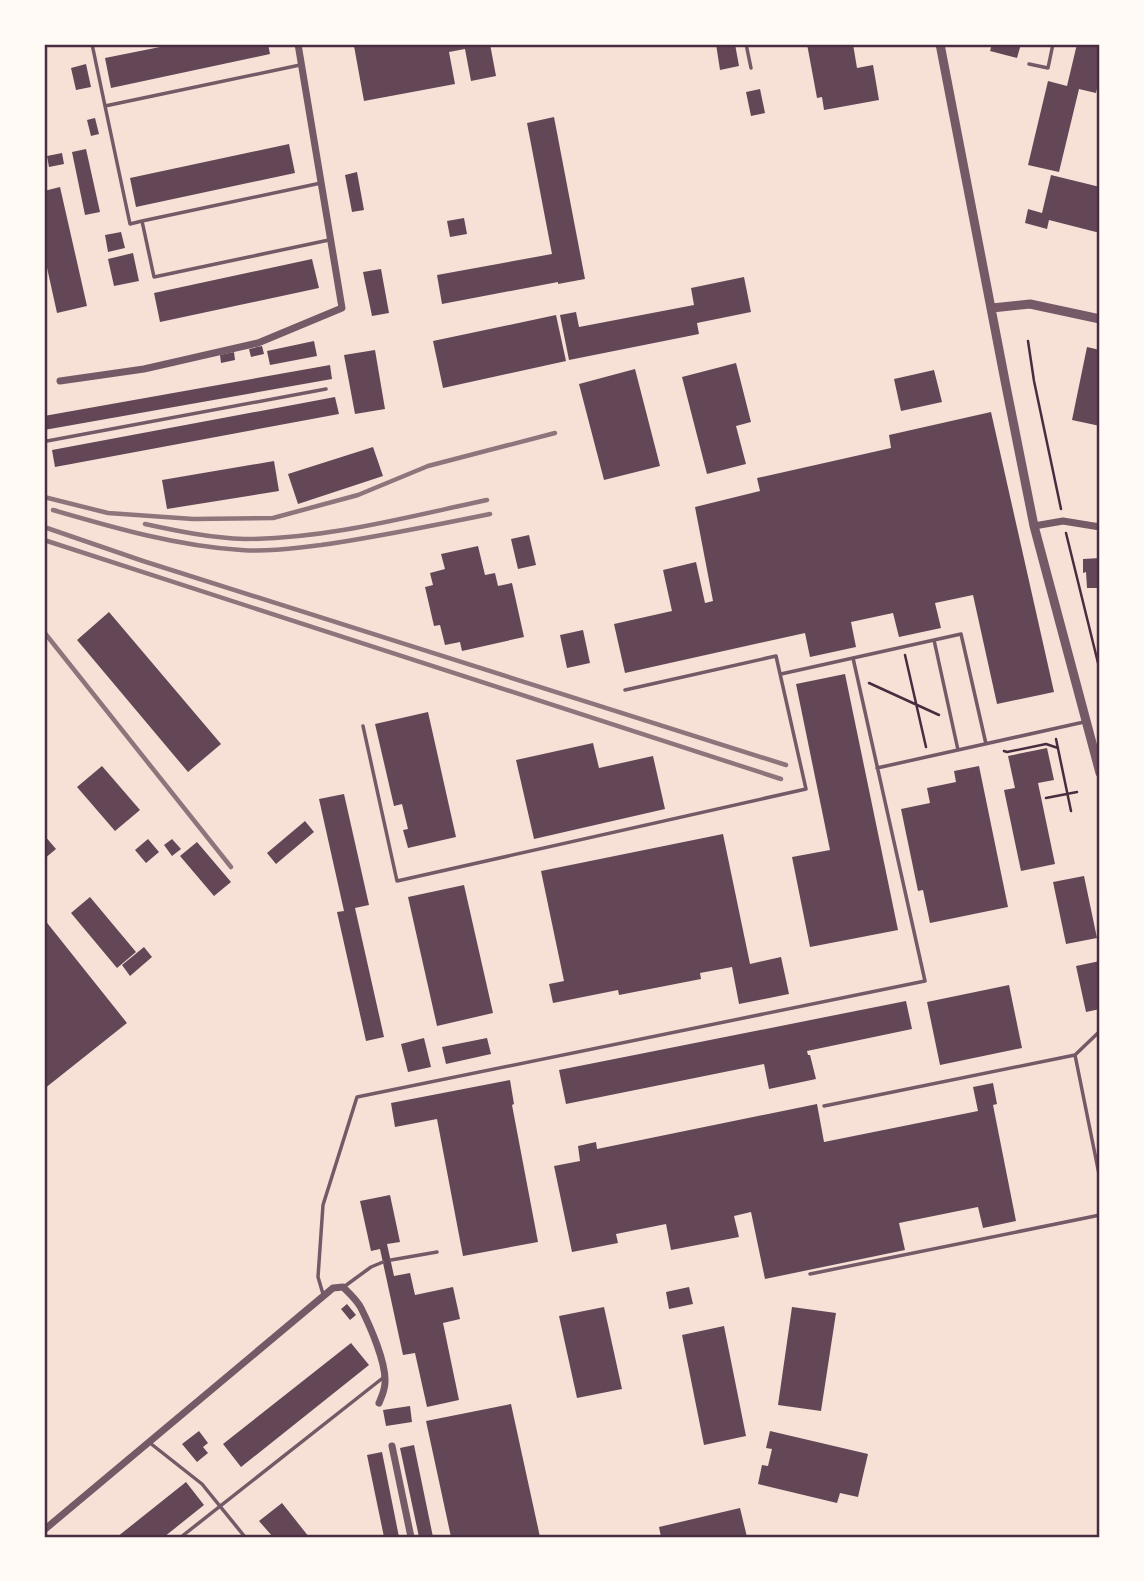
<svg xmlns="http://www.w3.org/2000/svg" width="1144" height="1581" font-family="Barlow,sans-serif">
  <style>
    .building { fill: #644757 }
    .lines { fill: none; stroke-linecap: round; stroke-linejoin: round }
    .path { stroke: #4a2c40; stroke-width: 2.5 }
    .service { stroke: #755966; stroke-width: 3.5 }
    .minor { stroke: #755966; stroke-width: 7 }
    .tertiary { stroke: #755966; stroke-width: 9 }
    .rail { stroke: #8f747c; stroke-width: 4.5 }
    .neatline { fill: none; stroke: #4a2c40; stroke-width: 2.5 }
  </style>
  <rect width="100%" height="100%" fill="#f7e1d7"/>
  <path class="building" d="M175,44h93l2,10 -159,34 -6,-30z
    M369,44h121l6,32 -25,5 -6,-32 -16,3 6,32 -91,17 -10,-55z
    M716,44h19l4,22 -19,4z
    M807,44h46l4,24 16,-3 6,35 -55,10 -2,-13 -5,1z
    M992,44h29l-4,14 -27,-7z
    M1077,44h23v31l-4,18 -17,-4 -20,83 -31,-7 20,-84 19,5z
    M86,64l5,23 -15,3 -5,-22z
    M760,89l5,24 -14,3 -5,-24z
    M554,117l31,162 -27,5v-2l-116,22 -5,-29 115,-21 -25,-131z
    M95,118l4,16 -8,2 -4,-16z
    M289,144l6,29 -159,34 -6,-29z
    M86,149l14,63 -15,3 -13,-63z
    M62,153l2,11 -15,3 -2,-11z
    M357,172l7,38 -12,2 -7,-37z
    M1051,175l49,12v46l-51,-13 -2,9 -22,-6 3,-14 14,4z
    M60,187l27,119 -30,7 -13,-59v-63z
    M464,218l3,16 -17,3 -3,-16z
    M121,232l4,16 -17,4 -3,-17z
    M133,253l6,28 -25,5 -6,-27z
    M312,259l7,29 -159,34 -6,-29z
    M381,269l8,44 -17,3 -9,-44z
    M744,277l7,35 -54,11 2,11 -130,26 -9,-45 16,-3 3,15 115,-22 -3,-17z
    M556,315l10,46 -123,27 -10,-47z
    M314,341l3,15 -47,9 -3,-14z
    M262,346l2,8 -13,3 -2,-8z
    M1087,347l13,3v76l-28,-6z
    M375,350l10,59 -30,5 -11,-59z
    M234,352l1,8 -14,3 -1,-8z
    M736,363l15,59 -15,4 10,38 -39,10 -25,-97z
    M330,365l2,14 -288,51v-14z
    M635,369l25,97 -56,14 -25,-96z
    M934,370l8,32 -41,9 -7,-32z
    M335,397l4,17 -284,53 -3,-17z
    M991,412l63,280 -57,12 -24,-109 -38,8 6,25 -42,9 -6,-24 -42,9 5,25 -46,10 -5,-24 -180,40 -11,-49 58,-13 -9,-41 33,-8 9,41 8,-2 -18,-94 65,-16 -3,-13 134,-30 -2,-13z
    M373,447l10,29 -85,28 -10,-30z
    M274,461l5,30 -112,18 -5,-29z
    M529,535l7,30 -18,4 -7,-30z
    M478,546l7,29 10,-2 3,13 14,-3 12,54 -62,14 -2,-9 -15,3 -5,-20 -6,1 -9,-39 8,-2 -3,-12 15,-4 -4,-15z
    M1100,558v30h-13l-1,-16 -3,1v-14z
    M109,612l112,132 -33,28 -111,-132z
    M583,630l7,33 -23,5 -7,-33z
    M845,674l53,256 -88,17 -18,-90 38,-7 -34,-166z
    M428,712l28,125 -48,11 -5,-18 5,-1 -6,-25 -8,2 -19,-82z
    M593,743l6,25 54,-12 12,53 -131,30 -18,-79z
    M1047,748l7,32 -16,3 17,81 -34,7 -17,-81 11,-2 -7,-32z
    M102,766l38,44 -25,21 -38,-44z
    M979,766l29,141 -78,16 -7,-33 -5,1 -17,-82 29,-6 -3,-15 29,-6 -2,-11z
    M344,794l25,111 -14,3 29,129 -18,4 -29,-129 7,-1 -25,-112z
    M305,821l9,11 -38,32 -9,-11z
    M723,834l27,130 31,-7 8,37 -50,10 -7,-37 -32,6 1,6 -82,16 -1,-5 -65,13 -4,-19 15,-3 -23,-110z
    M44,835l12,14 -12,10z
    M148,839l11,13 -13,11 -11,-13z
    M172,839l9,10 -9,7 -8,-11z
    M197,842l34,40 -17,14 -34,-40z
    M1084,876l13,62 -31,6 -13,-62z
    M464,885l29,128 -56,13 -29,-129z
    M90,897l46,55 -19,16 -46,-55z
    M44,919l83,104 -83,66z
    M144,947l8,10 -22,19 -8,-11z
    M1100,961v48l-14,3 -10,-46z
    M1009,985l13,63 -82,17 -13,-63z
    M906,1001l6,28 -105,22 1,4h2l6,24 -47,10 -5,-25 -198,40 -7,-34z
    M424,1038l7,29 -23,5 -7,-28z
    M487,1038l4,16 -45,10 -4,-17z
    M510,1080l4,24 -2,1 26,137 -75,14 -26,-137 -42,8 -4,-24z
    M993,1083l4,21 -4,1 23,116 -33,7 -5,-21 -79,16 6,27 -140,29 -14,-67 -17,4 5,21 -68,13 -5,-26 -50,10 2,9 -46,9 -18,-86 26,-5 -2,-15 18,-4 1,7 220,-45 7,38 154,-31 -5,-24z
    M390,1195l10,47 -13,2 7,32 16,-3 5,22 38,-8 7,32 -17,4 16,77 -32,7 -12,-54 -12,2 -23,-106 -9,2 -11,-50z
    M689,1287l4,17 -24,5 -3,-17z
    M347,1304l9,11 -6,5 -9,-11z
    M604,1307l18,82 -45,9 -18,-82z
    M792,1307l44,6 -15,98 -43,-6z
    M724,1326l22,110 -42,9 -22,-110z
    M351,1343l18,22 -128,102 -18,-23z
    M511,1404l29,133h-89l-25,-116z
    M410,1406l2,16 -26,4 -3,-16z
    M199,1431l9,12 -5,4 5,6 -11,9 -15,-18z
    M770,1431l98,23 -10,43 -18,-4 -3,10 -79,-19 4,-19 6,1 4,-17 -6,-1z
    M414,1445l19,92h-14l-19,-89z
    M382,1452l17,85h-15l-17,-82z
    M186,1482l18,23 -40,32h-47z
    M282,1503l27,34h-36l-14,-16z
    M740,1508l7,29h-86l-2,-10z"/>
  <g class="lines">
    <path class="path" d="M1028,341l6,40 27,128
      M1066,533l34,138
      M905,655l21,92
      M869,683l70,32
      M1056,739l15,72
      M1004,751l3,1 39,-8 12,4
      M1046,798l31,-6"/>
    <path class="service" d="M92,44l13,62 195,-41
      M746,44l5,24
      M1029,64l19,4 5,-24
      M105,106l25,118 12,-3
      M321,183l-179,38 12,56 175,-37
      M44,439l3,2 279,-52
      M934,640l24,110
      M781,674l180,-40 25,110
      M363,726l34,155 409,-92 -30,-133 -151,34
      M877,768l207,-46
      M1075,1055l25,124
      M824,1106l251,-51 25,-24
      M391,1260l46,-8
      M810,1274l290,-59
      M345,1286l26,-19 12,-5
      M323,1294l-5,-17 5,-72 34,-108 568,-116 -72,-323
      M150,1443l52,41 43,53
      M181,1537l203,-160"/>
    <path class="minor" d="M60,381l84,-12 114,-26 84,-35 -44,-264
      M1034,526l29,-5 37,6
      M392,1446l19,91
      M44,1530l289,-242 10,-1c7,7 14,13 18,21 9,18 25,54 24,74 0,8 -3,14 -6,21"/>
    <path class="tertiary" d="M940,44l66,342 28,140 66,247
      M992,308l38,-4 70,15"/>
    <path class="rail" d="M44,497l64,16 85,6 80,-1 85,-23 70,-29 127,-33
      M53,510c62,18 124,36 188,40 27,2 54,-2 80,-5 57,-8 113,-20 169,-31
      M145,524c32,7 66,14 100,15 82,0 162,-22 242,-39
      M44,527l99,34 643,204
      M44,540l737,239
      M44,632l187,235"/>
  </g>
  <rect width="1144" height="1581" fill="none" stroke="#fffaf5" stroke-width="91"/>
  <rect x="46" y="46" width="1052" height="1490" class="neatline"/>
</svg>
